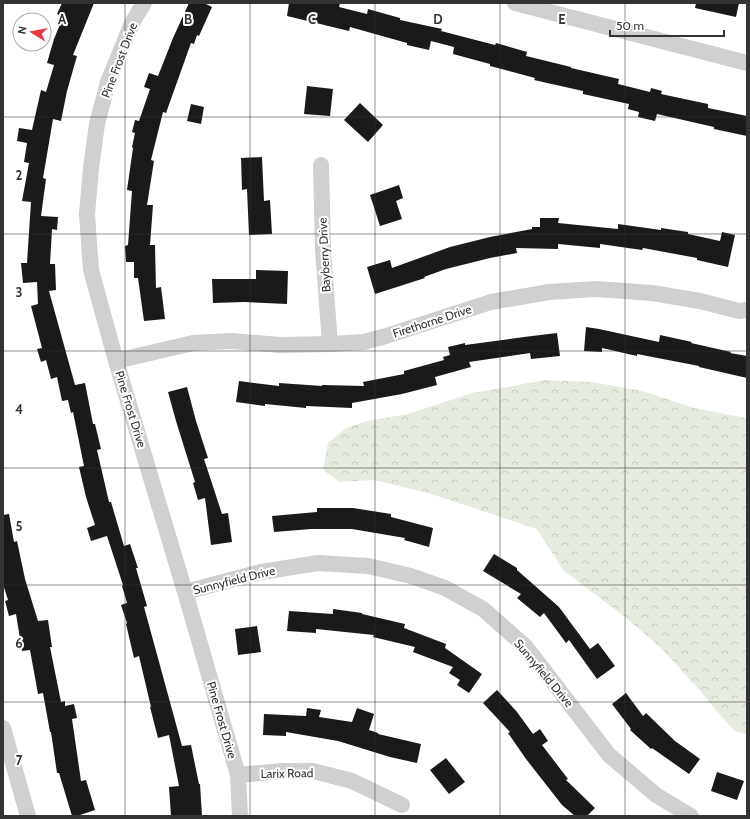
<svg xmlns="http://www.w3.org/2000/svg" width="750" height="819" font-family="Cabin,sans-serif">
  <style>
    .forest { fill: url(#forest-crowns) }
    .building { fill: #1a1a1a }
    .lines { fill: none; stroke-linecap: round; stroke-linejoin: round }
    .minor { stroke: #d0d0d0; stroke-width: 16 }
    .grid { fill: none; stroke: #333; stroke-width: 1; stroke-opacity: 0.55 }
    .labels { text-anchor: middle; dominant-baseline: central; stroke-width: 4; stroke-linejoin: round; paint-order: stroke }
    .street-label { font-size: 12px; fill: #333; stroke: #fff }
    .grid-label { font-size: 13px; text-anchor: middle; font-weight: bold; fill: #333; stroke: #fff; stroke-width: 4; stroke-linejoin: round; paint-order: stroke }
  </style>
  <defs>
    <pattern id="forest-crowns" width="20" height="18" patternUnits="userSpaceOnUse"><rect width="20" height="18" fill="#e6ecdf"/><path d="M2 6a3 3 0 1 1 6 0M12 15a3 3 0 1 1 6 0" fill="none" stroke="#c6cbc0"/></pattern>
  </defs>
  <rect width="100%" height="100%" fill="#fff"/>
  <path class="forest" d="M545,380l47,2 50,9 52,17 53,10v317l-12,-4 -15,-16 -25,-30 -35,-38 -35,-30 -62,-47 -26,-41 -109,-36 -54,-13 -35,2 -16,-13 5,-26 18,-15 21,-7 41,-7 64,-21 36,-6z"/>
  <path class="building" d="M62,3h32l-21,52 4,1 -10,35 -6,30 -8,-2 -10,59 3,1 -5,37 17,1 -1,13 -5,-1 -2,35h5l1,26 -7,1 26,94 10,-2 8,41h2l6,25 -4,1 12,52h2l13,44 6,-2 8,24h-2l11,38 -3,1 38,139 9,-1 8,39h1l2,32h-31l-2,-29 10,-1 -10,-51 -11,3 -8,-31h1l-12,-51 -5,2 -8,-34 1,-1 -6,-18 6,-2 -5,-17 1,-1 -16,-49 -16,5 -4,-13 8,-3 -9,-28 -7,-30 5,-1 -11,-54 -2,1 -3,-13 -6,1 -5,-24 -6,2 -5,-19 -5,2 -4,-13 5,-1 -11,-42 7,-2 -1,-22 -14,1 -2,-20h6l4,-61 -9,-1 7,-38 -5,-1 3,-19 -10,-2 2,-13 13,2 9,-40 5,2 8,-27 -7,-2 7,-24 9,-22 -6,-3z
    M189,3h15l8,4 -13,29 -2,-1 -3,9 -3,-1 -25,70 -3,-1 -12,48 3,1 -7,44h6l-3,40h5l1,43 5,-1 4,32 -21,2 -6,-43h-4v-16h-8l-1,-16 3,-1 4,-54 -5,-1 6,-42 -1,-1 3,-14 -3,-1 3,-12 4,1 11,-32 -6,-2 5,-14 9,3 15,-38z
    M289,3h51l-1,4 28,7 1,-5 32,9v2l42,9 -1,2 54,14 1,-2 31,9 -1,4 45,11v1l48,11 -1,5 32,8 1,-4 11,3 -1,3 47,10v4l39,8v20l-33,-7v-2l-57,-13 -2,7 -17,-4 1,-5 -11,-3 1,-5 -46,-10v-3l-49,-11 1,-2 -45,-12v-2l-37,-10 1,-7 -23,-6 -2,9 -22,-5v-2l-57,-16 -1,4 -62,-15z
    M696,3h43l-3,14 -41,-9z
    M307,86l26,3 -3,27 -26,-2z
    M360,103l23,22 -15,17 -24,-22z
    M191,104l13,3 -3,17 -14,-3z
    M262,157l2,44 6,-1 2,34 -23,1 -2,-46 -5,1 -1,-32z
    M399,185l4,13 -7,3 6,18 -22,7 -10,-31z
    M540,218h19l-1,5 60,6v-5l43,6v-2l27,4v2l32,7 2,-9 13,3 -7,32 -31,-7v-2l-54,-10 -1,2 -42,-6v4l-42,-4v5l-42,-1 1,5 -27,5 -44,11 -22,8 1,1 -50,16 -8,-27 23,-7 2,8 58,-21 40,-10 42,-8v-2h8z
    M256,270l32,1 -1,33 -43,-2 -31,1 -1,-24h44z
    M586,327l13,2 60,13 1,-7 32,7 -1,1 40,9 -1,1 17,3v22l-48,-11v-1l-62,-12v2l-35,-8v4l-18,-1z
    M557,333l3,23 -29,3 -1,-6 -61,9 2,5 -36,10 2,8 -35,9 -50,9v5l-46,-2v2l-41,-4v2l-29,-4 3,-21 40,5v-3l43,3v-1l42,1 -1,-4 41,-8v-3l40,-11 -1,-3 7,-2 -2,-8 17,-4v2l59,-8z
    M187,387l9,34 12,37 -4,1 18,55 6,-1 4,29 -21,3 -6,-47 -7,2 -5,-17 2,-1 -19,-61 -8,-29z
    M317,508h36l38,6v3l42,11 -4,19 -25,-7 1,-2 -53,-9h-41l-37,3 -2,-16 45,-4z
    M9,514l5,28 3,-1 8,38 13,42 10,-1 4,27h-2l11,55 4,-1v5l9,-2 3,14 -5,1 9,62 5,-1 9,30 -18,6h-5l-13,-43h-2l-6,-41h-1l-7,-39 -5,1 -8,-44 -8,1 -6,-37 -7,2 -4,-15 3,-1 -5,-16v-69z
    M494,554l23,14v2l42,37 31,42 8,-6 17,23 -18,13 -28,-39 -3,3 -22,-30 -4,4 -23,-19 4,-4 -38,-23z
    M333,609l29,4v1l43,10 -1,4 42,16 -1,4 37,26 -13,19 -12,-8 3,-5 -11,-7 4,-6 -40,-15 2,-5 -42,-10 1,-2 -58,-6v4l-29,-2 2,-20 44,3z
    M257,626l4,26 -23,3 -3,-26z
    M497,690l20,22 16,22 7,-5 8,12 -6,4 26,34 -2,1 29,28 -8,8h-12l-13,-11 -36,-46 -18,-26 2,-1 -27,-29z
    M626,693l17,23 3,-3 29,28 25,18 -11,15 -37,-26 -1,1 -21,-19 1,-1 -19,-25z
    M307,708l14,2 -2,7 33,5 5,-14 17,6 -5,16 9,3v1l43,10 -4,19 -27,-6 -52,-16 -52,-9v4l-23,-1 1,-21 42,2z
    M446,758l19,24 -16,12 -19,-24z
    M717,772l27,9 -7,19 -26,-9z"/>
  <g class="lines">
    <path class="minor" d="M144,3l-12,20 -24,59 -11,42 -6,44 -4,46 4,56 25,91 69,231 53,183 2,41
      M515,3l232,60
      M321,165l2,85 7,94
      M116,361l77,-18 39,-2 48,4 50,-1 34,-2 22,-6 105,-34 58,-10 47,-3 56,4 48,8 39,10 8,-1
      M185,592l76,-20 57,-9 50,3 43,10 34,12 38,21 43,38 83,108 47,40 35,21
      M3,728l25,88
      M238,775l45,-4h30l39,10 50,24"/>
  </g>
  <path class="grid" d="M125,3v813M250,3v813M375,3v813M500,3v813M625,3v813M3,117h744M3,234h744M3,351h744M3,468h744M3,585h744M3,702h744"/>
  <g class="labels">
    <g class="street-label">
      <text transform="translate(119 60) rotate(-69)">Pine Frost Drive</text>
      <text transform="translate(324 255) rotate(-93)">Bayberry Drive</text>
      <text transform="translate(432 321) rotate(-18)">Firethorne Drive</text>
      <text transform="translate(131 409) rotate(73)">Pine Frost Drive</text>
      <text transform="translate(234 580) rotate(-14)">Sunnyfield Drive</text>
      <text transform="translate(544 673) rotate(50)">Sunnyfield Drive</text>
      <text transform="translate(222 720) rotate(74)">Pine Frost Drive</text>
      <text transform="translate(287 773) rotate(-1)">Larix Road</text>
    </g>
  </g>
  <g class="grid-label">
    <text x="62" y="24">A</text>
    <text x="188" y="24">B</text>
    <text x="312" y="24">C</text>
    <text x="438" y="24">D</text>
    <text x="562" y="24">E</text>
    <text x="19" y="180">2</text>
    <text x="19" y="297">3</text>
    <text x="19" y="414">4</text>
    <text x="19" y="531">5</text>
    <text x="19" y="648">6</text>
    <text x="19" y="765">7</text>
  </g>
  <rect width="750" height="819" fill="none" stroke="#333333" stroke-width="8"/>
  <g transform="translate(32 32) rotate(281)"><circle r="19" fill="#ffffff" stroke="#adadad"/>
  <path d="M0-3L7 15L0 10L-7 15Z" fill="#e63946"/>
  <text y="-6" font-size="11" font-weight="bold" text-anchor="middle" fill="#333333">N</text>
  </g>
  <path d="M610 30v6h114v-6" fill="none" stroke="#333333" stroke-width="2"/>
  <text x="616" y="30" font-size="12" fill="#333333" stroke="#ffffff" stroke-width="3" paint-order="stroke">50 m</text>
</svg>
